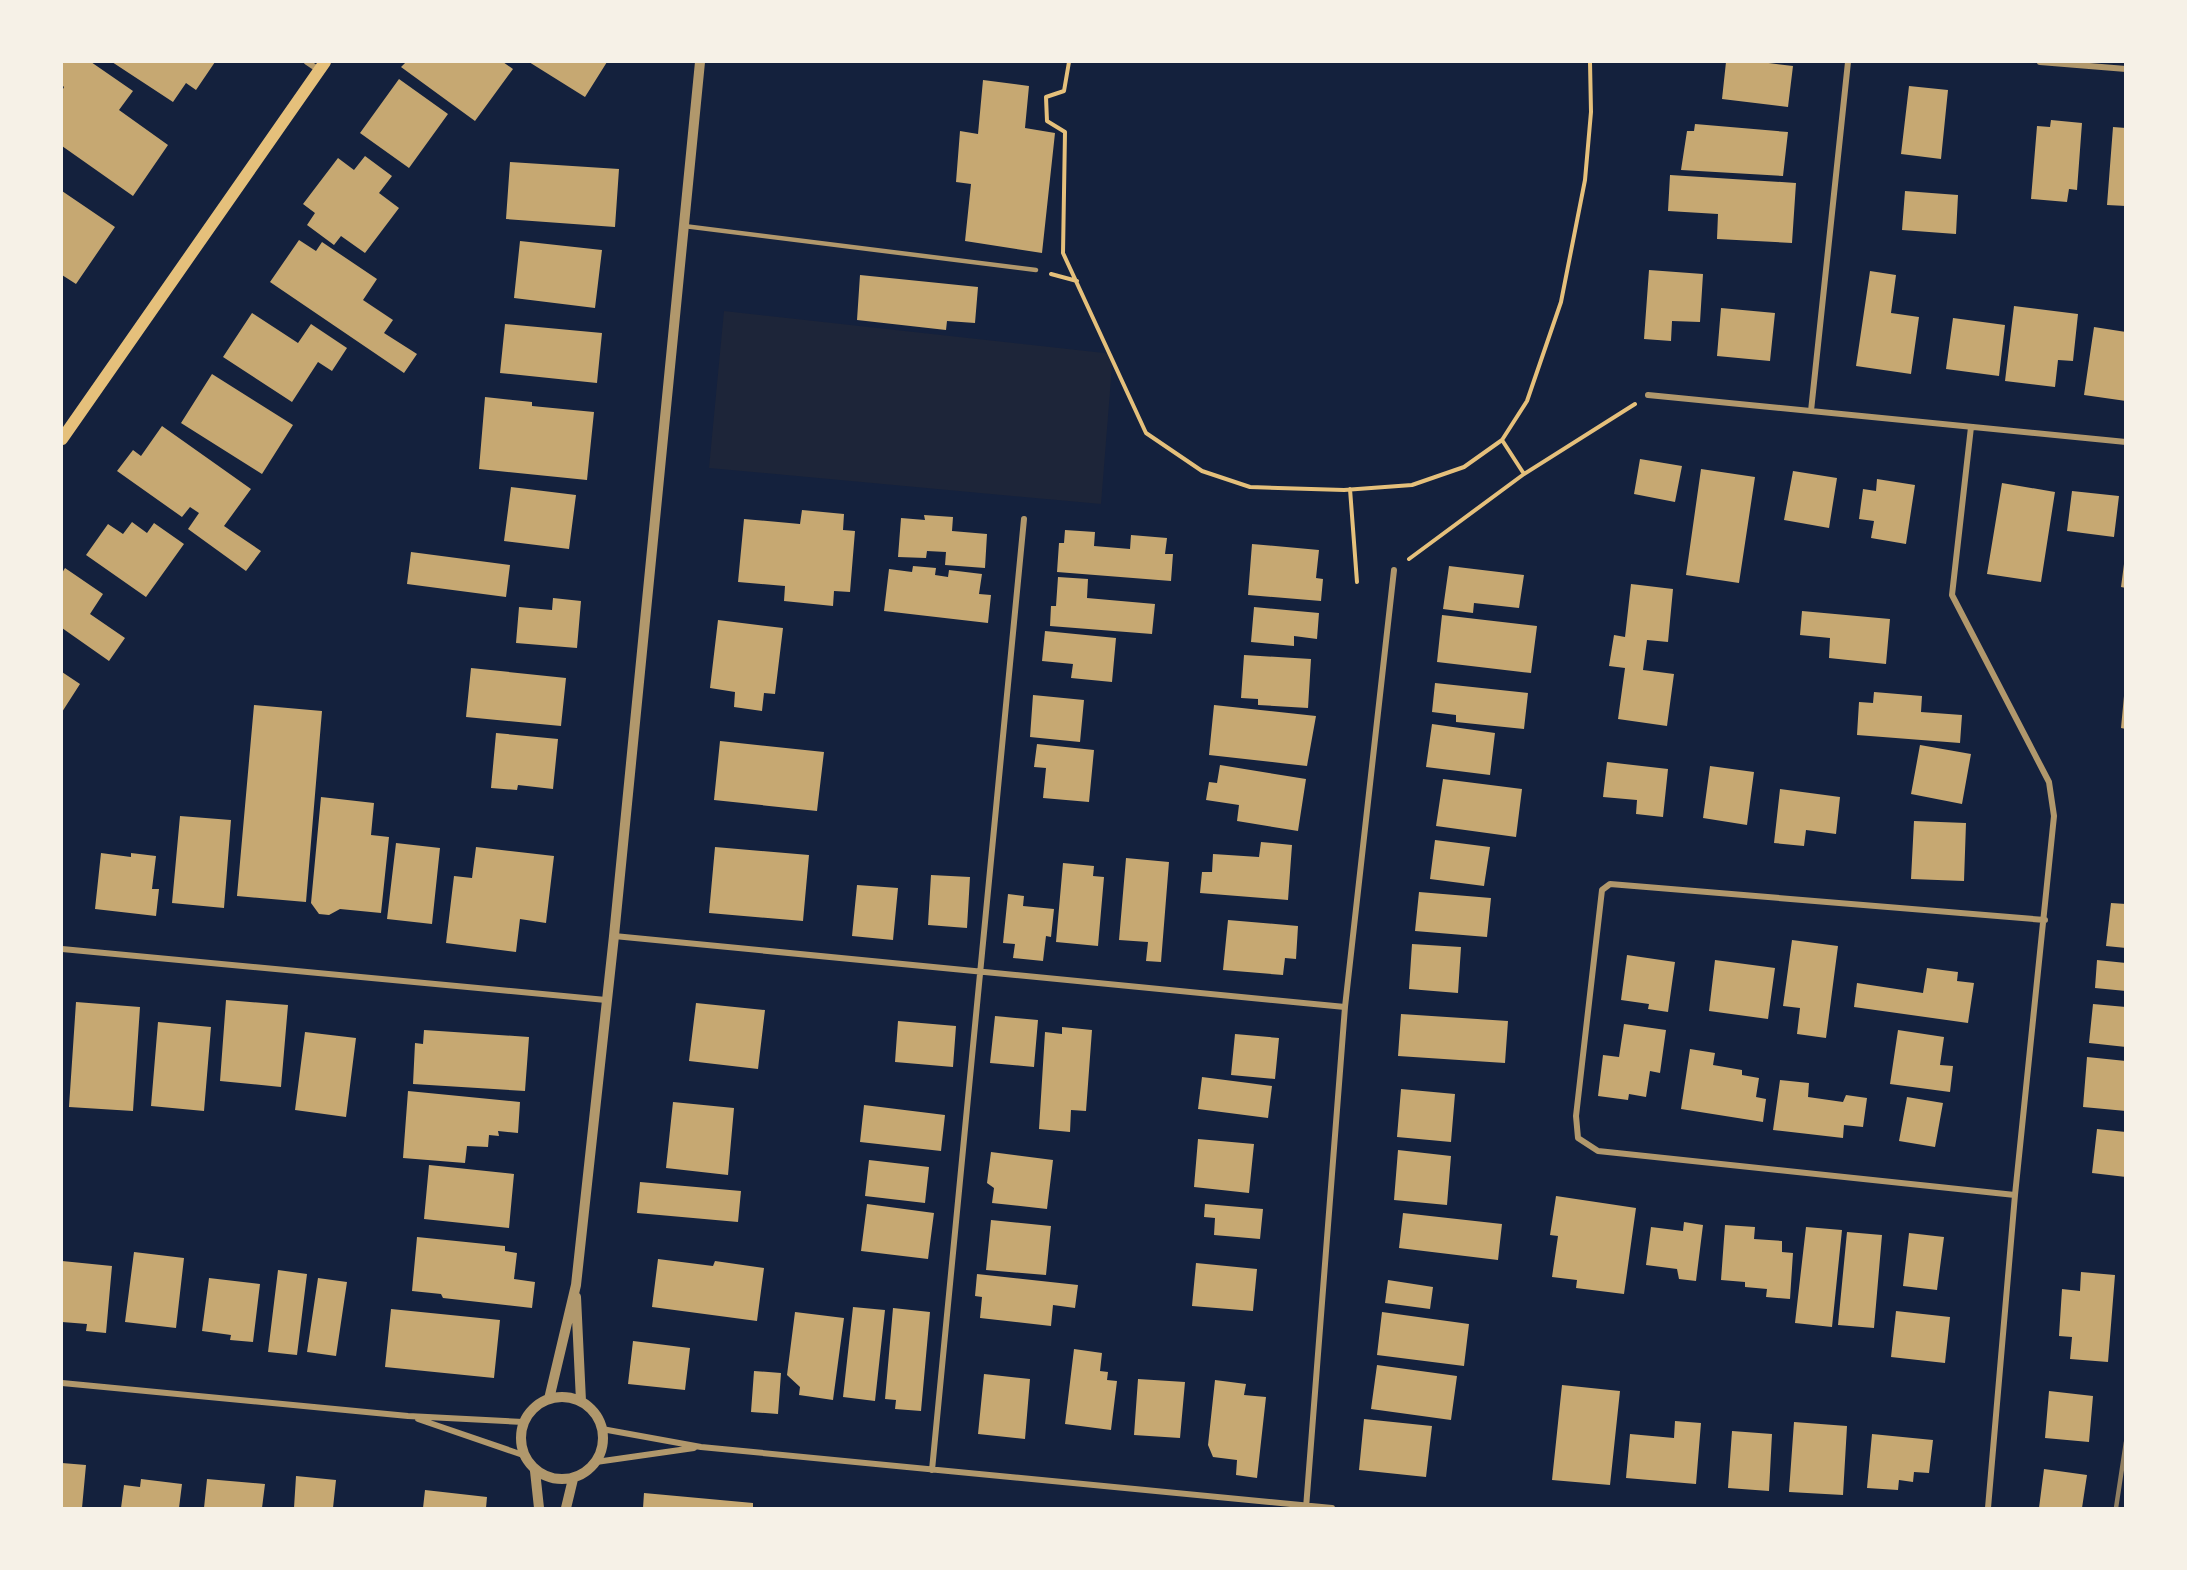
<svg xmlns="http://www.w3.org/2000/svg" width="2187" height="1570" font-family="Lato,sans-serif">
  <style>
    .green { fill: #1d2539 }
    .building { fill: #c6a872 }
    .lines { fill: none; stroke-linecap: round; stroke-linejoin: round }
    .path { stroke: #e5c07b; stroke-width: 4 }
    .service { stroke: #b1986c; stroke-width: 4.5 }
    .minor { stroke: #b1986c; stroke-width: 6 }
    .tertiary { stroke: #b1986c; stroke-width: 10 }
    .secondary { stroke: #e5c07b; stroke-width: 12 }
    .rail { stroke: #918062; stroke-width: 4.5 }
  </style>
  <rect width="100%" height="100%" fill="#14213d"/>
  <path class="green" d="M724,311l389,43 -12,150 -392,-36z"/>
  <path class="building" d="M62,62h29l42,29 -14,19 49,35 -35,51 -71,-50v-55l2,-4 -2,-2z
    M112,62h103l-19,28 -10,-7 -13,19z
    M406,62h97l10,7 -38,52 -74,-54z
    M529,62h78l-22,35z
    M1726,62h35l32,4 -5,41 -66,-8z
    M399,79l49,35 -39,54 -49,-35z
    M983,80l46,6 -4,42 30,5 -13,120 -77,-12 6,-57 -15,-2 4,-51 18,3z
    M1909,86l39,4 -7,69 -40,-5z
    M2051,120l31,3 -5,67 -8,-1 -2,13 -36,-3 6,-73 13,1z
    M1695,124l93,8 -5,44 -102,-6 6,-39h7z
    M2113,127l13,1v78l-19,-1z
    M365,156l27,20 -13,17 20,15 -34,45 -24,-17 -7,9 -27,-20 8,-12 -12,-9 35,-46 16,12z
    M510,162l109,7 -4,58 -109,-8z
    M1670,175l126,8 -4,60 -75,-4 1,-25 -50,-3z
    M62,191l53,36 -39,57 -14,-9z
    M1905,191l53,4 -2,39 -54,-4z
    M299,240l17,11 6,-9 55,37 -14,21 30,20 -9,13 33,21 -13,19 -134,-91z
    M520,241l82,9 -7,58 -81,-10z
    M1649,270l54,4 -3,48 -28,-1 -1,20 -27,-2z
    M1870,271l26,4 -5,38 28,4 -8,57 -55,-8z
    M860,275l118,12 -3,36 -28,-2 -1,9 -89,-10z
    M2014,306l64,8 -5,47 -15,-1 -3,27 -50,-6z
    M1721,308l54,5 -5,48 -53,-5z
    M252,313l46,30 13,-19 36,24 -15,23 -14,-9 -26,40 -69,-45z
    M1953,318l52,7 -6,51 -53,-7z
    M505,324l97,9 -5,50 -97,-10z
    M2094,327l32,5v69l-42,-6z
    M212,374l81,51 -31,49 -81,-51z
    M485,397l47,5v4l62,6 -7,68 -108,-11z
    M162,426l89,63 -27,37 37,25 -15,20 -58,-42 11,-16 -9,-6 -8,10 -65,-46 16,-21 8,6z
    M1640,459l42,7 -7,36 -41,-8z
    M1701,469l54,8 -16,106 -53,-8z
    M1793,471l44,7 -8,50 -45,-8z
    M1877,479l38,6 -9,59 -35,-6 3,-17 -15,-2 4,-30 13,2z
    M2002,483l53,9 -14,90 -54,-8z
    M511,487l65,8 -7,54 -65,-8z
    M2072,491l47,5 -5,41 -47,-6z
    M802,510l42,4 -1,16 12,1 -5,61 -16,-1 -1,15 -49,-5 1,-15 -47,-4 6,-63 56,5z
    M924,515l29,2 -1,14 35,3 -2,34 -40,-3 1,-13 -19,-1 -1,7 -28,-1 3,-39 24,2z
    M132,522l15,11 7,-10 30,21 -38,53 -60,-42 22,-31 15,10z
    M1065,530l30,2 -1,14 36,3 1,-14 36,3 -2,16h8l-2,27 -114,-9 2,-29h5z
    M1252,544l67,6 -3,28 7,1 -2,22 -73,-6z
    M411,552l99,13 -4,32 -99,-13z
    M2124,564h2v24l-5,-1z
    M913,566l23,2 -1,7 13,2 1,-7 33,4 -3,20 12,1 -3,28 -104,-12 5,-42 23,3z
    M1449,566l75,9 -5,33 -45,-5 -1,10 -30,-4z
    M65,568l38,26 -13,20 35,24 -16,23 -47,-33v-55z
    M1058,577l30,2 -1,19 68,6 -3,30 -102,-8 1,-20h5z
    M1631,584l42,5 -5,53 -21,-2 -4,30 31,4 -7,52 -49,-7 7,-51 -16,-2 5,-31 11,2z
    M553,598l28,3 -4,47 -61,-5 3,-36 33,3z
    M1254,607l65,6 -2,26 -23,-3v10l-43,-4z
    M1802,611l88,8 -4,45 -57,-6 1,-20 -30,-3z
    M1442,615l95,11 -6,47 -94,-11z
    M718,620l65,8 -8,66 -11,-1 -2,18 -28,-4 1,-15 -25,-4z
    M1045,631l71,7 -4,44 -41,-4 2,-14 -31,-3z
    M1244,655l67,4 -3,49 -50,-3v-6l-17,-1z
    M471,668l95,10 -5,48 -95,-9z
    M62,672l18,12 -18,28z
    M1435,683l93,10 -4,36 -68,-7v-7l-24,-3z
    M1874,692l48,4 -1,16 41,3 -2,28 -103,-8 2,-33 14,1z
    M1033,695l51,5 -4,42 -50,-5z
    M2124,696l2,1v32l-5,-1z
    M254,705l68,6 -16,191 -69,-6z
    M1214,705l102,11 -9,50 -98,-11z
    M1432,724l63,9 -5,42 -64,-8z
    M496,733l62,6 -5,50 -35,-4 -1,5 -26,-2z
    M720,741l104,11 -7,59 -103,-11z
    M1037,744l57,6 -5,52 -46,-4 3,-30 -12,-1z
    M1920,745l51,9 -9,50 -51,-10z
    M1607,762l61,7 -5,48 -27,-3 1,-14 -34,-3z
    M1220,765l86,14 -8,52 -61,-10 2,-16 -33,-5 3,-18 8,1z
    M1710,766l44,6 -7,53 -44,-7z
    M1443,779l79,10 -6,48 -80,-11z
    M1780,789l60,8 -4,37 -30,-4 -2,16 -30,-3z
    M321,797l53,6 -3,32 18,2 -8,76 -41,-4 -11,6 -10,-1 -8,-11z
    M180,816l51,4 -7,88 -52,-5z
    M1914,821l52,2 -2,58 -53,-2z
    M1435,840l55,7 -6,39 -54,-7z
    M1261,842l31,3 -4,55 -88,-7 2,-21h10l1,-18 46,3z
    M396,843l44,5 -8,76 -45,-5z
    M476,847l78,9 -8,67 -26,-4 -4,33 -70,-9 8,-67 18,2z
    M715,847l94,8 -6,66 -94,-8z
    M101,853l30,4v-4l25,3 -4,33h7l-3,27 -61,-7z
    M1126,858l43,4 -8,100 -15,-1 2,-19 -29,-2z
    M1063,863l31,3 -1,10 11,1 -6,69 -42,-4z
    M931,875l39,2 -3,51 -39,-3z
    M857,885l41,3 -5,52 -41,-4z
    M1419,892l72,6 -4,39 -72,-6z
    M1008,894l16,2 -1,10 31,3 -3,28 -5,-1 -3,25 -30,-3 2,-14 -12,-1z
    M2111,903l15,1v44l-20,-2z
    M1228,920l70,6 -2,33 -11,-1 -2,17 -60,-5z
    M1792,940l46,6 -12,92 -29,-4 3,-26 -17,-2z
    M1412,944l49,3 -3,46 -49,-4z
    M1627,955l48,7 -7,50 -20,-3 1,-5 -28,-4z
    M1715,960l60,8 -7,51 -59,-8z
    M2097,960l29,3v28l-31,-3z
    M1927,968l31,4 -1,9 17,2 -6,40 -114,-16 3,-24 66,10z
    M226,1000l62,5 -7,82 -61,-6z
    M76,1002l64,5 -7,104 -64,-4z
    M696,1003l69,7 -7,59 -69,-8z
    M2093,1004l33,3v40l-37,-4z
    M1401,1014l107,7 -3,42 -107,-7z
    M995,1016l43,4 -4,47 -44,-4z
    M898,1021l58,5 -3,41 -58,-5z
    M158,1022l53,5 -7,84 -53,-5z
    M1624,1024l42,6 -6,43 -10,-2 -4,26 -17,-3 -1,6 -30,-4 5,-41 16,2z
    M1062,1027l30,3 -6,81 -15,-1 -1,22 -31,-3 6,-97 17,2z
    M424,1030l105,7 -4,54 -112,-7 2,-41 8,1z
    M1898,1030l46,7 -4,28 13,1 -3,26 -60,-8z
    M305,1032l51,6 -10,79 -51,-7z
    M1235,1034l44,4 -4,41 -44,-4z
    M1690,1049l25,4 -2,12 29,5v5l17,3 -3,19 10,2 -3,23 -82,-13z
    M2087,1057l39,4v50l-43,-4z
    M1202,1077l70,9 -4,32 -70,-9z
    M1780,1080l29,3 -1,14 35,5 3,-7 21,3 -4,29 -19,-2 -1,13 -70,-8z
    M1401,1089l54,5 -4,48 -54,-5z
    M408,1091l112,11 -2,31 -20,-2 1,5 -10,-1 -1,12 -21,-1 -2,17 -62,-5z
    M1907,1097l36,6 -8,44 -36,-6z
    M673,1102l61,6 -6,67 -62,-7z
    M864,1105l81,10 -4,36 -81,-9z
    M2097,1129l29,3v45l-34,-4z
    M1198,1139l56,5 -5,49 -55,-6z
    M1398,1150l53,6 -4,49 -53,-5z
    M991,1152l62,8 -6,49 -55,-6 2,-15 -7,-5z
    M869,1160l60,7 -4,36 -60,-7z
    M429,1165l85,9 -5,54 -85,-9z
    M640,1182l101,9 -3,31 -101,-9z
    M1556,1196l80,12 -12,86 -48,-6 1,-8 -25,-3 6,-41 -8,-1z
    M867,1204l67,9 -6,46 -67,-8z
    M1205,1204l58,5 -3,30 -46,-4 1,-17 -11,-1z
    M1403,1213l99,11 -4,36 -99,-12z
    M991,1220l60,6 -5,49 -60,-5z
    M1684,1222l19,3 -7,56 -17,-2 -2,-10 -31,-4 5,-38 32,4z
    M1725,1225l30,2 -1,12 28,2v11l11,1 -3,46 -24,-2 1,-8 -22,-2v-5l-24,-2z
    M1806,1227l36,3 -10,97 -37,-4z
    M1847,1232l35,3 -8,93 -36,-3z
    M1909,1233l35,4 -7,53 -34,-4z
    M417,1237l88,9v5l12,2 -3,26 21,3 -3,26 -89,-10 -2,-4 -29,-3z
    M134,1252l50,6 -8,70 -51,-6z
    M658,1259l55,7 2,-5 49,7 -7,53 -105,-14z
    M62,1261l50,5 -6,67 -20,-2 1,-7 -25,-2z
    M1196,1263l61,6 -4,42 -61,-5z
    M278,1270l29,4 -10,81 -29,-3z
    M2081,1272l34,3 -7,87 -38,-3 2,-22 -13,-1 3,-47 18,2z
    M977,1274l101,11 -3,23 -22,-3 -2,21 -71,-8 2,-21 -7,-1z
    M209,1278l51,6 -7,58 -23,-2 1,-5 -29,-4z
    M318,1278l29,4 -11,74 -29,-4z
    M1388,1280l45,7 -3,22 -45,-6z
    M853,1307l32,3 -10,91 -32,-4z
    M893,1308l37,4 -9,99 -26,-2 1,-9 -11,-1z
    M391,1309l109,11 -6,58 -109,-11z
    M1896,1311l54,6 -5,46 -54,-6z
    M795,1312l49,6 -11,82 -34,-5 1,-8 -13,-12z
    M1382,1312l87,12 -5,42 -87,-11z
    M633,1341l57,7 -5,42 -57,-6z
    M1074,1349l28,4 -2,18 8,1 -1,8 10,1 -6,49 -46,-6z
    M1377,1365l80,11 -6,44 -80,-11z
    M754,1371l27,2 -3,41 -27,-2z
    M984,1374l46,5 -5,60 -47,-5z
    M1138,1379l47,3 -5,56 -46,-3z
    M1215,1380l31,4 -2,11 22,2 -9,81 -21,-3 1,-15 -24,-3 -5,-12z
    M1562,1385l58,6 -10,94 -58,-5z
    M2049,1391l44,5 -4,46 -44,-4z
    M1364,1419l68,7 -6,51 -67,-7z
    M1675,1421l26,2 -5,61 -70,-6 4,-44 44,4z
    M1794,1422l53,4 -4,69 -54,-3z
    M1732,1431l40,3 -3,57 -41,-3z
    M1872,1434l61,6 -4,33 -15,-1 -1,10 -14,-2 -1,10 -31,-2z
    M62,1463l24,2 -4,43h-20z
    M2044,1469l43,6 -5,33h-43z
    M296,1476l40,4 -3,28h-39z
    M141,1479l41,5 -3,24h-58l3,-23 16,2z
    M207,1479l58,5 -3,24h-58z
    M425,1490l62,7 -1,11h-63z
    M644,1493l109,10v5h-110z"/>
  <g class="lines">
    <path class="path" d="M1069,62l-5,29 -18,6 1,24 18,11 -2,121 83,180 56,38 48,16 94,3 68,-5 52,-18 38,-27
      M1051,274l26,7
      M1524,474l-22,-34 25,-39 34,-99 24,-122 6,-68 -1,-50
      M1350,489l7,93
      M1409,559l115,-85 111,-70"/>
    <path class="service" d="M684,226l352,44"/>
    <path class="minor" d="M307,62l12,8
      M2040,62l86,7
      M1648,395l478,47
      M1811,411l37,-349
      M1971,427l-19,168 97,187 5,34 -39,379 -27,313
      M614,936l731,71
      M62,949l544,51
      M2015,1195l-417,-44 -20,-13 -2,-22 26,-226 8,-6 435,36
      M62,1383l346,33 115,6
      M418,1419l105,36
      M602,1429l99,18 631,61
      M596,1462l98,-14
      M932,1470l92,-951
      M1306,1508l39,-501 49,-437"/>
    <path class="tertiary" d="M576,1297l5,104
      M521 1438a41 41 0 1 1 82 0a41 41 0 1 1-82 0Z
      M549,1399l27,-114 38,-349 86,-874
      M535,1471l4,37
      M566,1508l7,-29"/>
    <path class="secondary" d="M62,439l263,-377"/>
    <path class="rail" d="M2116,1508l10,-66"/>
  </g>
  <rect width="2187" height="1570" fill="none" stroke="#f6f1e7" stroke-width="126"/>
</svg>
